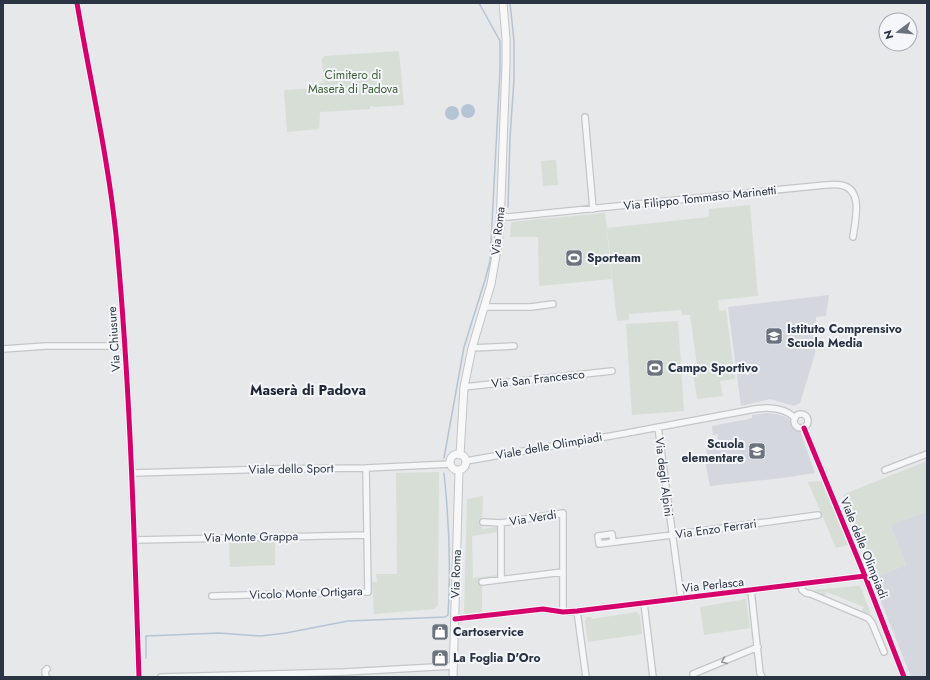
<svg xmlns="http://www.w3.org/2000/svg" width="930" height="680" font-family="Jost,sans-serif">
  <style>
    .built { fill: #d4d7dd }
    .green { fill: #d6ded6 }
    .water { fill: #b4c4d5 }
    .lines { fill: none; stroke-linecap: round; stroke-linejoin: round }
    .stream { stroke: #b4c4d5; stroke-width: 1.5 }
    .minor-casing { stroke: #c4c6c8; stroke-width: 8 }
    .major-casing { stroke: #c2c5c8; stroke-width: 9 }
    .minor { stroke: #f5f6f7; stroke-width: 5.5 }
    .major { stroke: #f8f8f8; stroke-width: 7 }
    .cycleway-casing { stroke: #f4f6f9; stroke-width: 8 }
    .cycleway { stroke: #d6006c; stroke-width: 5 }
    .oneway { stroke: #90959e }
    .labels { text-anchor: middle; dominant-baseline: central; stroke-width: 4; stroke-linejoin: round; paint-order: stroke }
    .park-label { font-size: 12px; fill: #3f6138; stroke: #f4f6f9 }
    .street-label { font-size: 12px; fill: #2b3445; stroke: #f4f6f9 }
    .poi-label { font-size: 12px; font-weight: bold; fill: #2b3445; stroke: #f4f6f9; text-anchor: start }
    .quarter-label { font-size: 14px; font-weight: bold; fill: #1d2536; stroke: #f4f6f9 }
  </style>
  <rect width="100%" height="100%" fill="#e6e8ea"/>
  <path class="built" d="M829,295l-3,21 -10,1 -1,37 -15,49 -6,3 -24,-7 -29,7 -13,-99z
    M767,413l10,1 11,4 4,5 2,4 6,4 15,42 -33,5 -72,8 -6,-30 3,-1 -1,-10 13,-2 -2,-9 -4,1 -1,-9 37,-7 3,-1v-3z
    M927,511v166h-16l-39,-98 34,-14 -16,-40z"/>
  <path class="green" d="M399,51l5,54 -28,2 -6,-1v3l-50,3 -1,17 -32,3 -3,-42 35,-2v-5l5,-1 -2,-23 2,-3z
    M556,160l2,25 -15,1 -2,-25z
    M750,205l8,91 -40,4 1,11 7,-1 9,69 -15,2 3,15 -26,3 -5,-33 5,-1 -7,-50h-8l-1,-5 -52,4v6l-12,1 -10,-93 102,-11v-8z
    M605,213l7,66 -73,7 -1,-49h-28l1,-15z
    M678,321l6,90 -52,4 -6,-91z
    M927,461v50l-37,14 16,40 -34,14 -30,-76 2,-1 -1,-6 4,-3z
    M439,472l-1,133 -4,4 -60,5 -2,-32h5l-1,-8h21l-1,-101z
    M822,481l26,64 -12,3 -28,-66z
    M483,496l-1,33 16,-2v5l-26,4 1,42 25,-3v4l-16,3v31l-17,2 -1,-3 3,-113z
    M275,541v24l-45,2 -1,-25z
    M857,586h3l11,28 -9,-3 2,-4 -37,-15 -3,4 -11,-6z
    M746,599l4,29 -46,7 -4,-28z
    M637,612l3,3 2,19 -54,8 -3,-21 2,-4h4l1,2z"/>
  <path class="water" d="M461 111a7 7 0 1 1 14 0a7 7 0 1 1-14 0Z
    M445 113a7 7 0 1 1 14 0a7 7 0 1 1-14 0Z"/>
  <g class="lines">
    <path class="stream" d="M508,207l2,-69 4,-59v-38l-4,-38
      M444,458l20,-111 21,-67 5,-19 10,-190v-30l-21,-38
      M146,658v-22l73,-3 42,3 25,-3 62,-12 97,-4 3,-2c3,-47 1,-95 -4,-142"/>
    <defs>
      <path id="minor" d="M77,3c13,77 31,154 39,232 14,147 18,294 23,442
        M585,117l8,92
        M501,216l7,1 317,-32c5,0 11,-1 16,0 23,4 14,36 12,52
        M484,307h47l22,-3
        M472,348l42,-2
        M3,349l43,-3h78
        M464,387l148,-16
        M794 421a7 7 0 1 1 14 0a7 7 0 1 1-14 0Z
        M658,427l23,171
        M804,428l61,148 39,101
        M466,461l156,-27 133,-25c14,-2 29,-2 40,9
        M885,470l42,-16
        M132,473l141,-4 93,-1 85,-4
        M483,522l18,1
        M135,540l231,-5
        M613,542l-1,-8 -14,2 1,8c24,-3 48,-6 73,-9l146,-20
        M501,579v-56l62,-10v99
        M482,582l81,-10
        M801,584l1,6 4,3 5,1 57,24 4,5 12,29
        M751,590l9,83 2,4
        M212,596l156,-4 -2,-124
        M644,603l9,74
        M577,611l9,66
        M455,619l88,-10 20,3 14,-1 288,-35
        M46,677l-1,-6 2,-2
        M161,677l184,-5 108,-6
        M694,677l-1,-3 65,-27"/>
      <path id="major" d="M450 462a8 8 0 1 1 16 0a8 8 0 1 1-16 0Z
        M460,455l4,-68 8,-39 19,-64 7,-40 2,-17 6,-163v-25l-3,-36
        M453,677l6,-207"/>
    </defs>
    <use href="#minor" class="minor-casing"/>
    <use href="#major" class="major-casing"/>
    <use href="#minor" class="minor"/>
    <use href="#major" class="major"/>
    <defs>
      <path id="cycleway" d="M77,3c13,77 31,154 39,232 14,147 18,294 23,442
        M804,428l61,148 39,101
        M455,619l88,-10 20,3 14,-1 288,-35"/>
    </defs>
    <use href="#cycleway" class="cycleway-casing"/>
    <use href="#cycleway" class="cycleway"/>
  </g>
  <defs><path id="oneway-chevron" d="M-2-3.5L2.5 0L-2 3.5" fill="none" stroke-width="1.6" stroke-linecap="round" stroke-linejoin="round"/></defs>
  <use class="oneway" href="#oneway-chevron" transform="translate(724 661) rotate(157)"/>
  <defs>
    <symbol id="stadium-square" viewBox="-11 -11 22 22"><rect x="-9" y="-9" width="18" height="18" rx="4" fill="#6c737f" stroke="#f4f6f9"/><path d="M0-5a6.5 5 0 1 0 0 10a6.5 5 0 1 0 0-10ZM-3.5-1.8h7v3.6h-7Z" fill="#fff"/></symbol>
    <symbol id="school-square" viewBox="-11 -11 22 22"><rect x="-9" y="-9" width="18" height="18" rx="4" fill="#6c737f" stroke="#f4f6f9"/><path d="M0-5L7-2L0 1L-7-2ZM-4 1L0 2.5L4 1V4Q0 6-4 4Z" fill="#fff"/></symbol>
    <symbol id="shop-square" viewBox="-11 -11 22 22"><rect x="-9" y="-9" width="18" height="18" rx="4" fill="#6c737f" stroke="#f4f6f9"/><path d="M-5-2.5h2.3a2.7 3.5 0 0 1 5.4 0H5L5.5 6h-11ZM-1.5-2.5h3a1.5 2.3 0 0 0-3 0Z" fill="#fff"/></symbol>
  </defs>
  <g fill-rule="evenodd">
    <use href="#stadium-square" x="564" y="248" width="20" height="20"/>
    <use href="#school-square" x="764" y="326" width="20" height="20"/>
    <use href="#stadium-square" x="645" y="358" width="20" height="20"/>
    <use href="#school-square" x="747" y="441" width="20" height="20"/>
    <use href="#shop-square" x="430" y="622" width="20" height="20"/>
    <use href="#shop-square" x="430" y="648" width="20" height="20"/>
  </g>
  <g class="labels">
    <g class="park-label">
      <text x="353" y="75">Cimitero di<tspan x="353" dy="14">Maserà di Padova</tspan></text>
    </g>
    <g class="street-label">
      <text transform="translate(700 198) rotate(-6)">Via Filippo Tommaso Marinetti</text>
      <text transform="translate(498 231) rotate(-84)">Via Roma</text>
      <text transform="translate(114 339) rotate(-94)">Via Chiusure</text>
      <text transform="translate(538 379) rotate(-6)">Via San Francesco</text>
      <text transform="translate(549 446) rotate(-10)">Viale delle Olimpiadi</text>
      <text transform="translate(291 469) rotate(-1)">Viale dello Sport</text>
      <text transform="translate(664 477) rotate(83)">Via degli Alpini</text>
      <text transform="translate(533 518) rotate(-9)">Via Verdi</text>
      <text transform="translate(716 529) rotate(-8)">Via Enzo Ferrari</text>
      <text transform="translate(251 537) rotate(-1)">Via Monte Grappa</text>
      <text transform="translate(864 548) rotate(68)">Viale delle Olimpiadi</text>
      <text transform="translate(456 574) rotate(-88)">Via Roma</text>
      <text transform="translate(713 585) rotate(-6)">Via Perlasca</text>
      <text transform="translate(306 593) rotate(-2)">Vicolo Monte Ortigara</text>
    </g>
    <g class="poi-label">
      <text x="587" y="258">Sporteam</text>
      <text x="787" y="329">Istituto Comprensivo<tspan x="787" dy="14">Scuola Media</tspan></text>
      <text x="668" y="368">Campo Sportivo</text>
      <text x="744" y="444" text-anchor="end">Scuola<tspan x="744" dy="14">elementare</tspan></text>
      <text x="453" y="632">Cartoservice</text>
      <text x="453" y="658">La Foglia D'Oro</text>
    </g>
    <g class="quarter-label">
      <text x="308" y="390">Maserà di Padova</text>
    </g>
  </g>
  <rect width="930" height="680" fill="none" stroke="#2b3445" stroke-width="8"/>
  <g transform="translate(898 32) rotate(254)"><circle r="19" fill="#f4f6f9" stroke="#a4a8b1"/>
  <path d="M0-3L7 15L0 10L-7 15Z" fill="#6c737f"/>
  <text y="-6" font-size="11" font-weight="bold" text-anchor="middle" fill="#2b3445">N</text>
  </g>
</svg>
